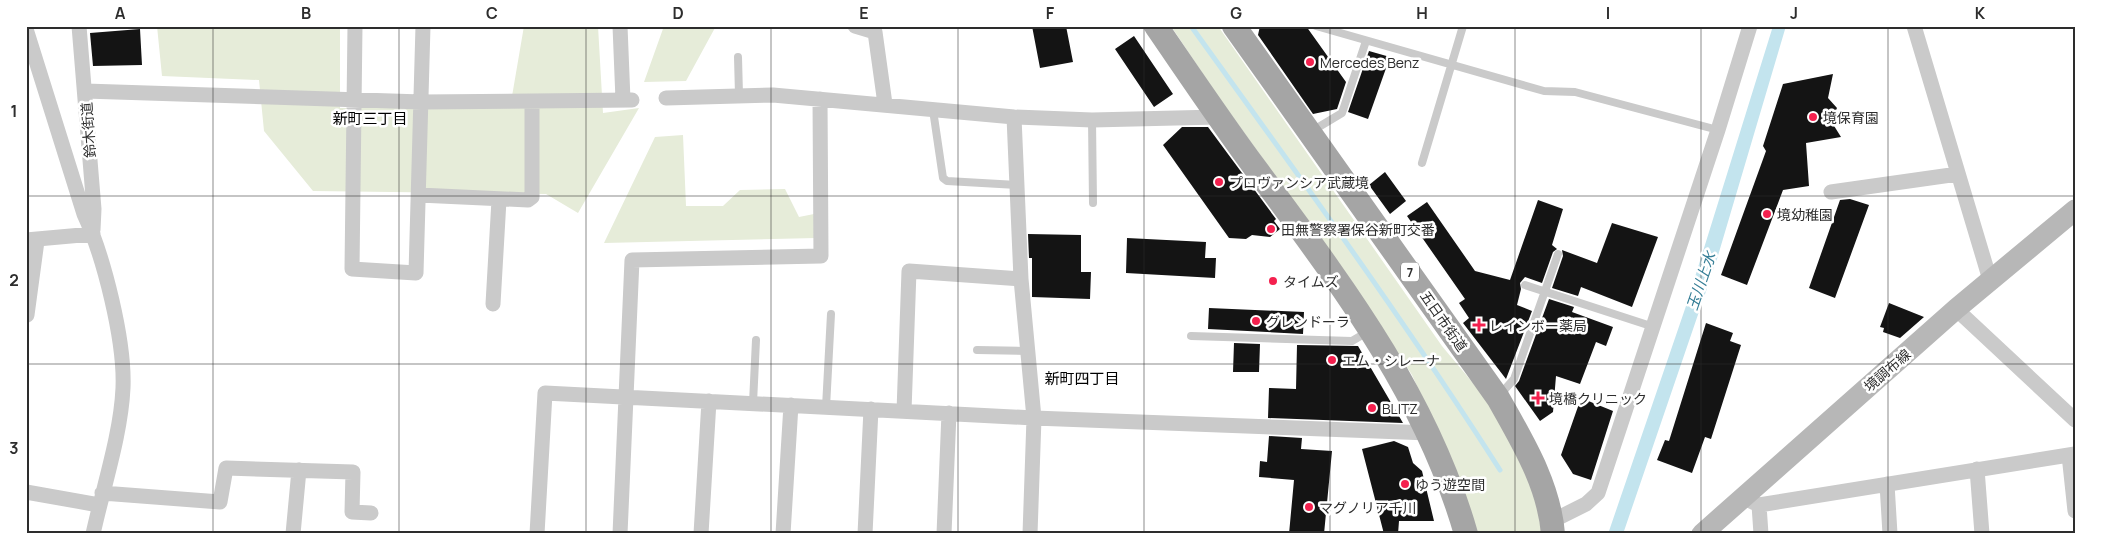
<svg xmlns="http://www.w3.org/2000/svg" width="2101" height="560" font-family="Manrope,'Noto Sans JP',sans-serif">
  <style>
    .green { fill: #e6ecd9 }
    .water { fill: #c3e4ee }
    .lines { fill: none; stroke-linecap: round; stroke-linejoin: round }
    .stream { stroke: #c3e4ee; stroke-width: 5 }
    .building { fill: #141414 }
    .lane { stroke: #cacaca; stroke-width: 8 }
    .street { stroke: #cacaca; stroke-width: 15 }
    .secondary { stroke: #b7b7b7; stroke-width: 21 }
    .primary { stroke: #a5a5a5; stroke-width: 24 }
    .grid { fill: none; stroke: #2d2d2d; stroke-width: 1; stroke-opacity: 0.55 }
    .poi-dot { fill: #f4204e; stroke: #fff; stroke-width: 2 }
    .labels { text-anchor: middle; dominant-baseline: central; stroke-width: 5; stroke-linejoin: round; paint-order: stroke }
    .shield { fill: #fff; stroke: #6c6c6c; stroke-width: 1 }
    .shield-label { font-size: 12px; font-weight: bold; fill: #2d2d2d }
    .poi-label { font-size: 14px; fill: #2d2d2d; stroke: #fff; text-anchor: start }
    .street-label { font-size: 14px; fill: #2d2d2d; stroke: #fff }
    .neighbourhood-label { font-size: 15px; fill: #000; stroke: #fff }
    .water-label { font-size: 15px; font-style: italic; fill: #357e96; stroke: #fff }
    .neatline { fill: none; stroke: #2d2d2d; stroke-width: 2 }
    .grid-label { font-size: 16px; text-anchor: middle; font-weight: bold; fill: #2d2d2d }
  </style>
  <rect width="100%" height="100%" fill="#fff"/>
  <path class="green" d="M157,26h183v82h170l14,-82h74l5,87 36,-5 -61,105 -32,-19 -233,-3 -49,-60 -5,-51 -97,-4z
    M664,26h52l-30,55 -42,1z
    M1171,26h47l224,320c28,34 65,74 82,115 10,24 17,49 25,73h-75l-16,-58 -46,-101 -59,-92 -134,-185z
    M683,135l3,71h37l17,-16 45,-1 14,28 20,-4 -3,25 -212,5 51,-106z"/>
  <path class="water" d="M1773,26h13l-69,233 -94,275h-15l78,-228z"/>
  <g class="lines">
    <path class="stream" d="M1191,26c105,146 212,292 309,444"/>
  </g>
  <path class="building" d="M1032,26h34l7,36 -33,6z
    M1260,26h46l40,56 -9,27 -24,5 -55,-79z
    M140,29l2,36 -49,1 -3,-33z
    M1134,36l39,58 -19,13 -39,-58z
    M1369,51l21,6 -22,62 -20,-7z
    M1833,74l-5,24 9,10 -6,13 10,16 -35,6 3,43 -26,4 -36,95 -26,-10 45,-124 -3,-5 20,-62z
    M1182,127h26l68,92 -2,2 6,8 -10,8 -18,-2 -6,4 -17,-1 -66,-93z
    M1385,172l21,29 -16,13 -21,-29z
    M1850,199l19,6 -34,93 -26,-10 31,-88z
    M1538,200l25,9 -11,36 5,4 -4,3 -11,31 -17,-6 -5,6 1,6 -4,16 15,6 -26,68 -43,-56 6,-5 -10,-15 6,-4 -58,-83 20,-14 48,69 35,9z
    M1612,223l46,14 -26,70 -51,-20 -3,9 -26,-8 11,-32 -1,-6 35,13z
    M1028,234l53,1v37h10l-1,27 -58,-2v-39h-3z
    M1127,238l79,4 -1,16h11l-1,20 -89,-5z
    M1549,299l25,8 -2,5 41,15 -7,19 -10,-4 -16,42 -24,-8 -3,36 -13,9 -25,-35 4,-5z
    M1889,303l35,14 -24,21 -17,-6 1,-4 -4,-1z
    M1209,308l95,4 -1,22 -95,-5z
    M1706,323l27,10 -3,8 11,4 -30,94 -6,-2 -13,36 -35,-13 8,-20 4,1z
    M1234,343l26,1 -1,28h-26z
    M1297,345l61,1 45,77 -135,-5 1,-30 27,1z
    M1581,398l32,13 -22,69 -18,-6 -12,-19z
    M1269,436l33,2 -1,11 31,2 -8,83h-35l5,-54 -35,-3 1,-16 7,1z
    M1394,441l14,6 5,16 9,8 12,50h-35l-1,13h-14l-22,-85z"/>
  <g class="lines">
    <path class="lane" d="M1316,26l228,65 31,1 143,38
      M738,57l1,38
      M933,110l10,68 4,3 70,4
      M1092,120l1,83
      M1312,131l30,-18 24,-72
      M1422,163l41,-137
      M1525,285l129,42
      M1191,336l161,5 17,-10
      M977,350l51,1
      M1499,396l15,-17 44,-125
      M753,403l3,-63
      M826,407l5,-93"/>
    <path class="street" d="M79,26l15,183 -1,21
      M355,26l-3,243 64,4 7,-247
      M620,26l3,74
      M855,26l20,6 10,72
      M1914,26l76,254
      M26,29l58,185c20,43 41,127 39,174 -2,46 -20,100 -30,146
      M85,91l337,11 210,-2
      M666,98l107,-3 241,22 78,3 126,-3
      M1014,117l7,162 13,139 -4,116
      M1831,192l127,-18
      M419,195l109,5 4,-3v-95
      M26,240l67,-6
      M493,304l6,-104
      M1956,309l119,111
      M27,315l10,-74
      M904,411l5,-140 112,8
      M2069,455l6,56
      M1977,469l5,65
      M1887,484l3,50
      M26,492l73,13
      M102,493l118,9 6,-34 127,4 -1,40 19,1
      M1742,497l17,8 316,-51
      M1759,505l2,29
      M1552,521l34,-17 12,-11 120,-363 32,-104
      M293,534l6,-64
      M537,534l8,-141 489,25 395,15
      M620,534l12,-274 189,-4 -1,-157
      M701,534l8,-133
      M783,534l8,-129
      M865,534l6,-125
      M944,534l5,-121"/>
    <path class="secondary" d="M1702,534l254,-225 119,-99"/>
    <path class="primary" d="M1156,26c33,48 65,96 100,143 85,115 170,225 210,365
      M1234,26l264,372c24,43 51,86 55,136"/>
  </g>
  <path class="grid" d="M213,26v508M399,26v508M586,26v508M771,26v508M958,26v508M1144,26v508M1330,26v508M1515,26v508M1701,26v508M1888,26v508M26,196h2049M26,364h2049"/>
  <g class="poi-dot">
    <circle cx="1310" cy="62" r="5"/>
    <circle cx="1813" cy="117" r="5"/>
    <circle cx="1219" cy="182" r="5"/>
    <circle cx="1767" cy="214" r="5"/>
    <circle cx="1271" cy="229" r="5"/>
    <circle cx="1273" cy="281" r="5"/>
    <circle cx="1256" cy="321" r="5"/>
    <path d="M1476.5 317.5h5v5h5v5h-5v5h-5v-5h-5v-5h5z"/>
    <circle cx="1332" cy="360" r="5"/>
    <path d="M1535.5 390.5h5v5h5v5h-5v5h-5v-5h-5v-5h5z"/>
    <circle cx="1372" cy="408" r="5"/>
    <circle cx="1405" cy="484" r="5"/>
    <circle cx="1309" cy="507" r="5"/>
  </g>
  <g class="labels">
    <rect class="shield" x="1401" y="262.5" width="18" height="19" rx="4"/>
    <g class="shield-label">
      <text x="1410" y="272">7</text>
    </g>
    <g class="poi-label">
      <text x="1320" y="62">Mercedes Benz</text>
      <text x="1823" y="117">境保育園</text>
      <text x="1229" y="182">プロヴァンシア武蔵境</text>
      <text x="1777" y="214">境幼稚園</text>
      <text x="1281" y="229">田無警察署保谷新町交番</text>
      <text x="1283" y="281">タイムズ</text>
      <text x="1266" y="321">グレンドーラ</text>
      <text x="1489" y="325">レインボー薬局</text>
      <text x="1342" y="360">エム・シレーナ</text>
      <text x="1549" y="398">境橋クリニック</text>
      <text x="1382" y="408">BLITZ</text>
      <text x="1415" y="484">ゆう遊空間</text>
      <text x="1319" y="507">マグノリア千川</text>
    </g>
    <g class="street-label">
      <text transform="translate(88 130) rotate(-94)">鈴木街道</text>
      <text transform="translate(1444 321) rotate(55)">五日市街道</text>
      <text transform="translate(1887 370) rotate(-41)">境調布線</text>
    </g>
    <g class="neighbourhood-label">
      <text x="370" y="118">新町三丁目</text>
      <text x="1082" y="378">新町四丁目</text>
    </g>
    <g class="water-label">
      <text transform="translate(1701 281) rotate(-71)">玉川上水</text>
    </g>
  </g>
  <rect width="2101" height="560" fill="none" stroke="#ffffff" stroke-width="55"/>
  <rect x="28" y="28" width="2046" height="504" class="neatline"/>
  <g class="grid-label">
    <text x="120" y="19">A</text>
    <text x="306" y="19">B</text>
    <text x="492" y="19">C</text>
    <text x="678" y="19">D</text>
    <text x="864" y="19">E</text>
    <text x="1050" y="19">F</text>
    <text x="1236" y="19">G</text>
    <text x="1422" y="19">H</text>
    <text x="1608" y="19">I</text>
    <text x="1794" y="19">J</text>
    <text x="1980" y="19">K</text>
    <text x="14" y="117">1</text>
    <text x="14" y="286">2</text>
    <text x="14" y="454">3</text>
  </g>
</svg>
